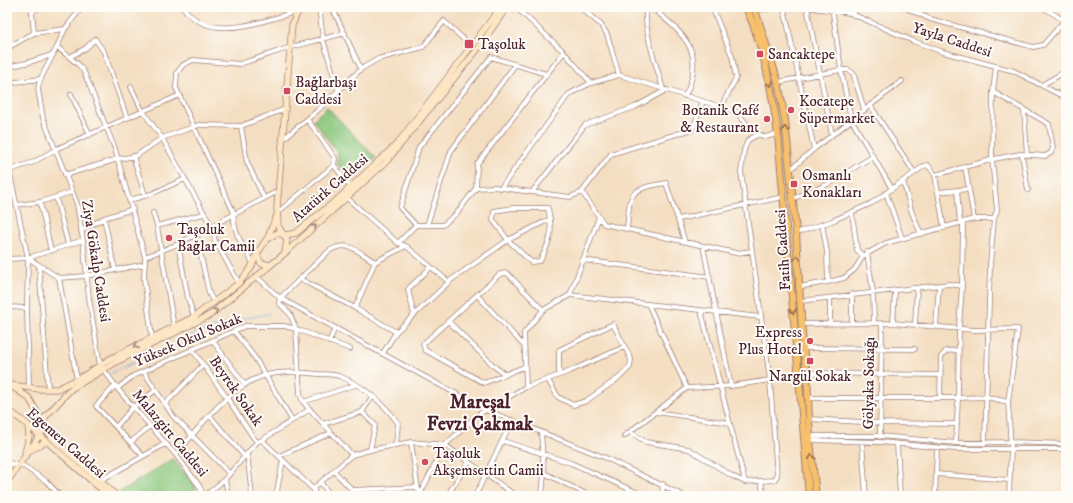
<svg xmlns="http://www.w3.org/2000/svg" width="1073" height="503" font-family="'IM FELL DW Pica',serif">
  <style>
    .green { fill: #8ac67b; stroke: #6a7253 }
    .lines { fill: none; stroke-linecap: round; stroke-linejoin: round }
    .stream { stroke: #6ca3da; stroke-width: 1 }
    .street-casing { stroke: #9f7e76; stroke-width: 5.5 }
    .secondary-casing { stroke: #9f7e76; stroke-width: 7 }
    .primary-casing { stroke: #9f7e76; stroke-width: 8 }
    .street { stroke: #fff; stroke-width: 4 }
    .secondary { stroke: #fce6c4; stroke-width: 5.5 }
    .primary { stroke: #f7c06c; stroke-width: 6 }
    .oneway { stroke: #986748 }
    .oneway2 { stroke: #a38278 }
    .poi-dot { fill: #d1495b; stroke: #fdfcf7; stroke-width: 1.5 }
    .labels { text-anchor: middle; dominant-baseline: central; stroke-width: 4; stroke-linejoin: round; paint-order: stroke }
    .street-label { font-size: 15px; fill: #4a1f2b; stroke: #fdfcf7 }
    .poi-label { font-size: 15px; fill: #4a1f2b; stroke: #fdfcf7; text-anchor: start }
    .district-label { font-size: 19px; font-weight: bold; fill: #4a1f2b; stroke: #fdfcf7 }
  </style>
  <rect width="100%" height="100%" fill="#fdfcf7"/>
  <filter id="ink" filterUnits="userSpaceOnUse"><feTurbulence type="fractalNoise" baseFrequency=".025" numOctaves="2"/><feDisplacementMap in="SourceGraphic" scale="8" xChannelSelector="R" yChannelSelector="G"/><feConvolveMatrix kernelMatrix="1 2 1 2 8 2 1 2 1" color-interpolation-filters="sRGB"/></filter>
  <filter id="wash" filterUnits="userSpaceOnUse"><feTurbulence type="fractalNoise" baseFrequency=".012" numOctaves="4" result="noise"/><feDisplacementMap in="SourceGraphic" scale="16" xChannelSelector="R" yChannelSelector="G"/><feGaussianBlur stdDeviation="0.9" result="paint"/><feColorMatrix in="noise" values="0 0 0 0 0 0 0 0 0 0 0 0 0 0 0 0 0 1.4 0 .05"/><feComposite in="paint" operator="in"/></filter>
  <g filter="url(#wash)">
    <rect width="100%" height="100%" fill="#f4dec1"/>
    <path class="green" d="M327,107l49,51 -23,22 -16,-16 1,-11 -25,-33z
      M173,459l22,26 1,11h-74l-3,-4z"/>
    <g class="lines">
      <path class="stream" d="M111,373l87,-40 42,-14 29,-5"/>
    </g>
  </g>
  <g filter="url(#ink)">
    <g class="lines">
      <defs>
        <path id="street" d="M82,7l-17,22 -8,18 -17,33 -2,9 5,29 34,86 6,36 6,58 11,67 21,28 55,62 24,32 3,9
          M183,7c26,37 78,14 113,5
          M319,7l4,32 15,51
          M332,7l29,62
          M507,7l13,4 44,41 27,31 28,-8 118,37 15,19 13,6 13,-3
          M580,7l21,18 6,9 12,41
          M646,7c-2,27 10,56 17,82
          M651,7c33,27 56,45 34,89
          M712,7l20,49 4,22 -15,29
          M805,7l45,6 63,28 30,11 71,19 52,27
          M807,7l25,128
          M832,7l9,63 10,49 41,70
          M904,7l26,12 103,28 10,-2 21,-24
          M1043,7l23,15
          M784,8l30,141
          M756,10l31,-3
          M853,15l3,-8
          M34,33l-2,-21 7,-5
          M7,39l4,7
          M57,47l22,18 5,7 31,77 30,108 -1,22 8,59
          M7,48l27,-15 31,-4
          M70,57l16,-9 9,-9 9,13 23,66
          M7,67l19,-4 26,-8
          M546,74l-55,-17 -72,90 -19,61 16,17h27l14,-12 19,-25 18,-1 76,10 12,-5 22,32 132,29 16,-2
          M778,82l63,-12h7l5,3 11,36
          M7,83l34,-4
          M1042,85l24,-14
          M131,87l11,23 20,28 50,89 3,14 24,42
          M71,94l19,41
          M870,105l44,67
          M1024,110l3,45
          M307,119l28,39 -1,7 17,23
          M241,126l6,36 17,36
          M283,139l33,-27 45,-43 17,-10 45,-12 21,-26 28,26
          M1022,155l6,35
          M133,156l12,39
          M965,166l9,53
          M9,170l19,88 -1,50 2,80
          M7,171l27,-9 22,-13 124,-54
          M789,171l25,-22 88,-68
          M65,175l53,-16 18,-3 26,-18 37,-13 42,1 44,-17
          M935,175l9,53
          M903,181l9,32 9,21
          M476,188l1,-24 87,-112
          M501,188l68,-94 22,-11
          M957,190l3,33
          M532,192l53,-67 50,-18 31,-17
          M582,192l29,-38 82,-25 10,-28
          M939,192l29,-3
          M886,193l16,45
          M56,198l12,46
          M347,198l51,45 8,3 43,36
          M792,199l34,-14 46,-28
          M130,200l21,-6 34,-15
          M40,202l11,49
          M16,205l24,-3 32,-10
          M513,208h35c5,25 4,30 -8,53l-9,1 -23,-22 -15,-20 1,-9z
          M153,213l4,13 17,101
          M277,213l57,-48
          M852,213l5,37 6,6
          M104,218l11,52
          M679,219l104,-22
          M822,224l5,28 1,30
          M427,225l24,-74 64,-86
          M157,226l46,-12
          M627,229c3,-36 1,-40 39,-46l19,59
          M81,231l23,-13 29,-9
          M196,233l13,60 5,10
          M796,233l36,-12 40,-18 52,-37 4,-1 7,10 59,-16 26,-5 25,2 6,-3 2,-5 -4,-24 -56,-32
          M398,243l18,-18
          M178,244l10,54 6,19
          M703,246l28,140
          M867,252l6,40 1,31
          M145,257l33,-13 100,-53
          M28,258l31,20 27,-2 59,-12
          M7,259l21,-1 55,-18
          M582,260l128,17
          M253,263c-9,-16 -21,-31 -19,-50l-58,-125 1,-15 6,-8 10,-5 47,4 51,-17 54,-14
          M39,266l9,123
          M257,277l23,21 206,112 120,48 78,38
          M59,278l18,102
          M300,279l55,29 41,24
          M962,286l1,-64
          M798,287l30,-5 16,-4 11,-9 8,-13 23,-13 88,-24h20
          M477,295l47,51
          M570,295l190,22
          M800,301l149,-17 13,2 -3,41 -1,71 29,-1 21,5 3,46 -2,48
          M648,304l39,84 44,-2 39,-6
          M7,307l20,1
          M355,308l20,-46 31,-16
          M701,311l44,171
          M414,315l-6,-26 23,-22
          M448,321l47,46 11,8
          M852,323v-29
          M893,323l2,-32
          M801,324l92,-1 81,7 44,-1 -10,73
          M830,324v-26
          M915,325l2,-37
          M936,326l3,-40
          M234,331l21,27 37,62
          M213,341l32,44
          M329,342l6,-14
          M803,348l112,1
          M192,349l35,49 26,39 4,5 5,-2 52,50
          M383,353l13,-21 55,-52 57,-40 42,-21
          M526,366l-42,17 -59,-33 -2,-6 77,-70 7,-1 36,37
          M144,372l29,44 56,57
          M807,373l133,2
          M548,380l10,17 15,8 13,-4 34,-24 10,-10 1,-8 -18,-35 -54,26v25
          M116,385l-20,21 47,50
          M526,387l-2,-54 19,-23 27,-15 29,-78
          M118,388l15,-12 112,-50h39l12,3 54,20
          M808,398h150l-2,45
          M940,398l1,-41 5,-6 13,-1
          M303,402l52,-17
          M165,404l38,-39
          M362,412l13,13 -5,25
          M656,412l74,11
          M210,416l34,40
          M808,419l72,4 77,1
          M323,424l39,-12 10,-15
          M116,427l17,-20 23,-17
          M630,432l16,10 43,7 43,27 13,6 29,-2 3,-4 -7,-96 -29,-208 3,-22 4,-10 11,-6
          M541,433l3,40 -2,23
          M624,436l63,-48
          M810,436h70l76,7 55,-1 55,2
          M880,437l2,-113
          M262,440l48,-31
          M810,440l70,2 75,7h111
          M503,441l68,22 74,33
          M131,442l19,-16
          M411,442l7,48
          M862,442l4,54
          M897,444l3,52
          M985,444l5,-179 4,-46 3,-9 -5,-51 1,-67 3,-26
          M247,453l5,43
          M176,455c20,-24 41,-52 68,-70 23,-15 47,-14 74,-11 6,0 14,0 21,2 22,8 46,28 59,47l-2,22
          M352,455l-49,-53 -3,-9 -4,-64 -6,-15 -11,-11 1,-5 49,-47c19,-12 29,1 46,11
          M279,456l52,-23
          M7,462l11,4
          M19,463l27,18 14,15
          M334,471l24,25
          M544,473l46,23
          M936,474l73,6
          M225,479l3,17
          M101,480l64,-36
          M761,482l3,14
          M321,483l10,13
          M354,490l64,-3
          M7,494l2,2
          M205,496l20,-17 32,-37
          M276,496l7,-36
          M313,496l2,-9 37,-32 18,-5 41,-8 34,3 71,51
          M419,496l26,-51 34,-31 47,-27 42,-15 56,-25
          M447,496l21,-33
          M475,496l37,-75
          M662,496l1,-12
          M935,496l2,-48"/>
        <path id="secondary" d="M268,237l8,-20
          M285,252l2,-12 -9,-14 -1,-19 15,-182 8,-18
          M257,255l4,8 9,2
          M7,383l22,15 23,40 65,58
          M11,385l28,4h18l23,-11 30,-19 84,-42 45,-34 12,-15 6,-14 9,-14 11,-7 9,2 10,-2 42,-34 60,-56 103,-136
          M7,409l21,16 81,71
          M31,450l16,-9
          M25,453l4,-17 -1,-11
          M7,482l35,-50 3,-15 26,-28 47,-28 92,-46 74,-61 102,-92 91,-112 30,-43"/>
        <path id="primary" d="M746,7c18,40 26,84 32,127l31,362
          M754,7l24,75 7,38 11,113 7,115 4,25 3,67 6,56"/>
      </defs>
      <use href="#street" class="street-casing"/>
      <use href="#secondary" class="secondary-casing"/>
      <use href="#primary" class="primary-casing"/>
      <use href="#street" class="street"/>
      <use href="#secondary" class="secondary"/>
      <use href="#primary" class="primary"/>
    </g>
    <defs><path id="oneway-chevron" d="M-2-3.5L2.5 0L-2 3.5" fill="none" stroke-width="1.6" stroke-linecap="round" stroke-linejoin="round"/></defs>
    <g class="oneway">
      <use href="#oneway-chevron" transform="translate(770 84) rotate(77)"/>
      <use href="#oneway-chevron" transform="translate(785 129) rotate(-95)"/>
      <use href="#oneway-chevron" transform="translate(797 258) rotate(-93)"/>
      <use href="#oneway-chevron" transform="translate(793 311) rotate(85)"/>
      <use href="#oneway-chevron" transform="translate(812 457) rotate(-96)"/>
    </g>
    <g class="oneway2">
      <use href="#oneway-chevron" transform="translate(314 227) rotate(-41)"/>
      <use href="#oneway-chevron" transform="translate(215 311) rotate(-36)"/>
      <use href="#oneway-chevron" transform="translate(136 346) rotate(153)"/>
    </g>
  </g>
  <g class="poi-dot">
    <rect x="464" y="39" width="10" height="10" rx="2"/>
    <rect x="756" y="50" width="8" height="8" rx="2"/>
    <rect x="283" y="87" width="8" height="8" rx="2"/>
    <circle cx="791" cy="110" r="4"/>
    <circle cx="767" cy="119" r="4"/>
    <rect x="790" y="180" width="8" height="8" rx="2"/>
    <circle cx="169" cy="238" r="4"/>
    <circle cx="810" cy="341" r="4"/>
    <rect x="806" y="357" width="8" height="8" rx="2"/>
    <circle cx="425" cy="462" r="4"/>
  </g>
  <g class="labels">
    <g class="street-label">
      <text transform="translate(952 40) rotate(18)">Yayla Caddesi</text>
      <text transform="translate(330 188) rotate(-41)">Atatürk Caddesi</text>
      <text transform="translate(783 250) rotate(-94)">Fatih Caddesi</text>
      <text transform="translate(96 261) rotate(81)">Ziya Gökalp Caddesi</text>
      <text transform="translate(188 340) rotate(-23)">Yüksek Okul Sokak</text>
      <text transform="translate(869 383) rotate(-89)">Gölyaka Sokağı</text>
      <text transform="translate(236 391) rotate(55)">Beyrek Sokak</text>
      <text transform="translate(170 433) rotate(50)">Malazgirt Caddesi</text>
      <text transform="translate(66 443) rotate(41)">Egemen Caddesi</text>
    </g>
    <g class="poi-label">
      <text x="478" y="44">Taşoluk</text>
      <text x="768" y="54">Sancaktepe</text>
      <text x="295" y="82">Bağlarbaşı<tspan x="295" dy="17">Caddesi</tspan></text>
      <text x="799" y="101">Kocatepe<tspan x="799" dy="17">Süpermarket</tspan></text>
      <text x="759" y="110" text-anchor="end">Botanik Café<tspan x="759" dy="17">&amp; Restaurant</tspan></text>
      <text x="802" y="175">Osmanlı<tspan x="802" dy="17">Konakları</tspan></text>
      <text x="177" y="229">Taşoluk<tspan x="177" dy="17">Bağlar Camii</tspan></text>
      <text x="802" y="332" text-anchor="end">Express<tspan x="802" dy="17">Plus Hotel</tspan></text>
      <text x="810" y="376" text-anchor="middle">Nargül Sokak</text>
      <text x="433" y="453">Taşoluk<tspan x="433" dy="17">Akşemsettin Camii</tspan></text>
    </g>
    <g class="district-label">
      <text x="480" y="402">Mareşal<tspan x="480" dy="22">Fevzi Çakmak</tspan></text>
    </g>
  </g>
  <rect width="1073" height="503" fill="none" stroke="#fdfcf7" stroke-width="24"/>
</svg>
